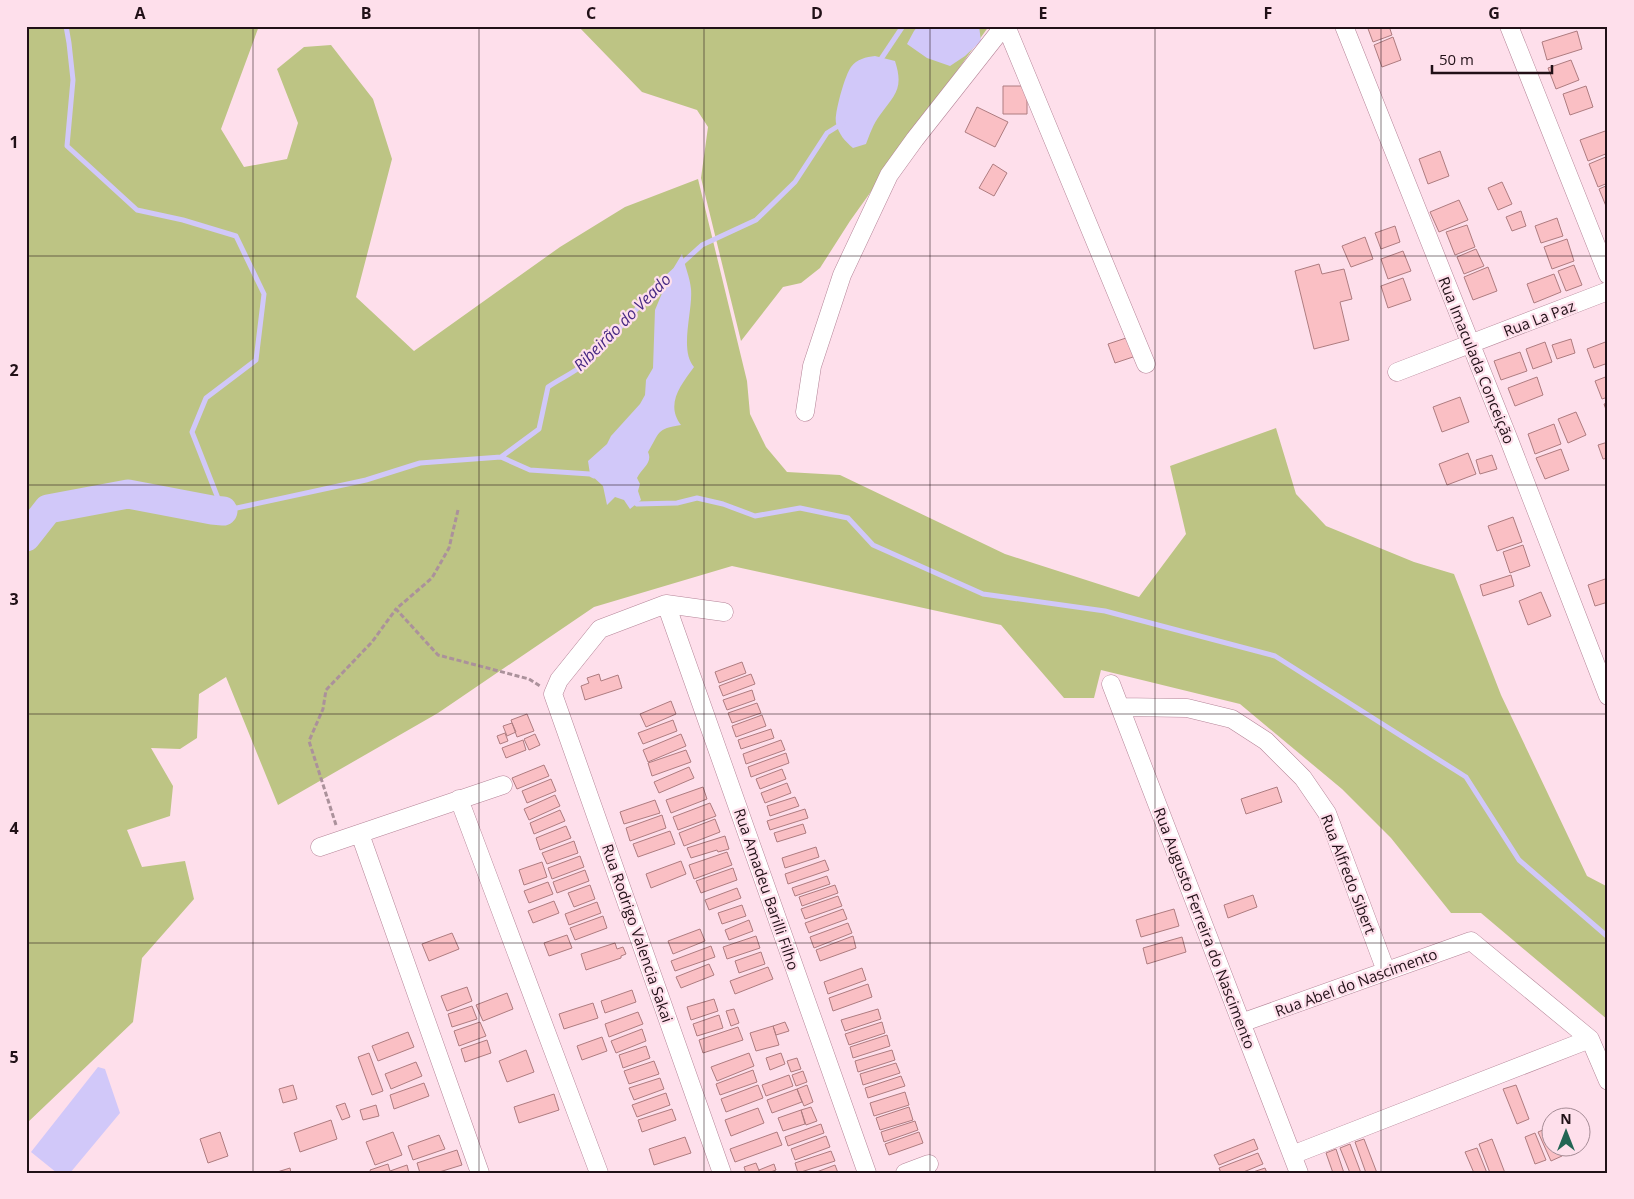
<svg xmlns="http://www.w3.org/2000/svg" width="1634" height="1199" font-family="'Open Sans',sans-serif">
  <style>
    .green { fill: #bdc484 }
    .water { fill: #d1c8f9 }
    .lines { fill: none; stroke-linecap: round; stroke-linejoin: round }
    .stream { stroke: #d1c8f9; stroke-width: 5 }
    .river { stroke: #d1c8f9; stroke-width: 29 }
    .building { fill: #fabfc4; stroke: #ae7c80 }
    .minor-casing { stroke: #b58598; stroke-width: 19 }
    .path { stroke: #ab919b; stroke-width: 3; stroke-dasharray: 5 2.5; stroke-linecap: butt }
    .minor { stroke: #fff; stroke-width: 18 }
    .grid { fill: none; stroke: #211017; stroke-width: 1; stroke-opacity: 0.55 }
    .labels { text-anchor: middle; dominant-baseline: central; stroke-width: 4.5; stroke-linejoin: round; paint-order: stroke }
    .street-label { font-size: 15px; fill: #211017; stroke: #fedfeb }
    .water-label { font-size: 16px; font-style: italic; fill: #472984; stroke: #fedfeb }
    .neatline { fill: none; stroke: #211017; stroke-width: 2 }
    .grid-label { font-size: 16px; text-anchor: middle; font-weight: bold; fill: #211017 }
  </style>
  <rect width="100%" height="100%" fill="#fedfeb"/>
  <path class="green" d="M26,26h233l-38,103 23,38 43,-8 11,-36 -21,-54 27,-22 27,-2 42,54 19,60 -36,138 58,54 146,-104 65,-40 73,-28 49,202 3,33 16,33 21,25 53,3 165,79 134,43 47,-63 -16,-68 106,-38 20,66 30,32 88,36 40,12 47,121 86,181 21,11v133l-127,-107h-30l-60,-75 -49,-49 -102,-85 -139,-34 -7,28h-30l-63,-73 -269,-59 -138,41 -156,106 -160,92 -52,-128 -27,17 -2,44 -17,11 -29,-1 22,38 -3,30 -43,14 15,37 43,-6 9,38 -52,59 -9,64 -107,102z
    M578,26h411l-139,195 -30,47 -19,15 -18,4 -42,54 -40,-163 7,-51 -11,-17 -55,-18z"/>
  <path class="water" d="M918,26h61l2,15 -16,15 -15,10 -23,-8 -20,-14 7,-13z
    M875,56l20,5c9,28 0,33 -15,54 -7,9 -10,19 -14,29l-13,4c-8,-7 -14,-13 -17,-25 -2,-9 9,-48 15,-56 6,-8 15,-10 24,-11z
    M682,254c3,12 8,24 9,35 2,22 -12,61 3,78 -13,18 -29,37 -13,58 -25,4 -21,7 -33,27 5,11 -6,16 -11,26l3,6 -2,7 3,9 -11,9 -6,-9 -9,-3 -8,8 -4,-19 -13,-12 -2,-13 19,-17 4,-8 29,-32 5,-9 1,-15 7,-12 2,-58 15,-36z
    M98,1067l7,2 15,44 -50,60h-13l-26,-21z"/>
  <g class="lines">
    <path class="stream" d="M66,26l3,17 4,37 -6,66 70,64 46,10 53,16 28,58 -8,66 -50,38 -14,34 31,79 143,-31 54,-17 81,-6 38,-28 9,-42c11,-8 26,-14 36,-23 32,-29 58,-64 90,-93
      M879,62l24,-36
      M680,265l22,-20 54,-25 39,-38 32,-49 16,-10
      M501,457l29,13 60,4 4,2
      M633,501l4,3 40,-1 20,-5 26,6 32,12 45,-8 48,10 25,27 110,49 122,17 170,45 191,121 53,83 89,77"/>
    <path class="river" d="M26,537l22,-28 80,-15 84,16 11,1"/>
  </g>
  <path class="building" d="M1367,26h22l3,9 -19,7z
    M1577,31l5,18 -35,11 -5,-18z
    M1393,37l8,23 -19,7 -8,-22z
    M1571,60l8,20 -23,9 -8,-21z
    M1003,86h24v28h-24z
    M1586,86l7,21 -23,8 -7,-21z
    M977,107l31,15 -13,25 -30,-15z
    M1608,130v23l-20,8 -8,-21z
    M1440,151l9,25 -21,8 -9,-25z
    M1608,156v27l-10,4 -9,-23z
    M993,164l14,9 -13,23 -15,-8z
    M1502,182l10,22 -14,6 -10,-22z
    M1608,185v26l-9,-22z
    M1459,200l9,20 -29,12 -9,-20z
    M1521,211l5,15 -14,5 -6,-14z
    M1557,218l6,18 -22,7 -6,-17z
    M1467,225l8,22 -20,8 -9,-23z
    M1395,226l5,16 -19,7 -6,-16z
    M1365,237l8,22 -22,8 -9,-21z
    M1567,239l7,22 -22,8 -8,-22z
    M1476,249l8,17 -20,8 -7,-17z
    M1403,251l8,20 -23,8 -7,-20z
    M1319,264l3,10 22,-5 8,30 -12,3 9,38 -35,9 -19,-78z
    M1574,265l8,20 -16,6 -8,-20z
    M1488,267l9,24 -24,9 -9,-23z
    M1554,274l7,18 -27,11 -7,-19z
    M1403,278l8,22 -23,8 -7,-22z
    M1129,337l7,19 -21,7 -7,-19z
    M1571,339l4,14 -18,6 -5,-14z
    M1608,341v22l-14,5 -7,-19z
    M1545,342l7,20 -19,7 -7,-20z
    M1520,352l7,19 -26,9 -7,-19z
    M1608,376v21l-6,2 -7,-18z
    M1537,377l6,18 -28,11 -7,-18z
    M1460,397l9,25 -27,10 -9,-25z
    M1608,403v12l-4,-11z
    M1576,412l10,23 -18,8 -10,-24z
    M1554,424l7,20 -26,10 -7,-20z
    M1608,442v16l-5,1 -5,-14z
    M1561,449l8,21 -24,9 -9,-21z
    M1468,453l8,21 -29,11 -8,-21z
    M1492,455l5,14 -17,5 -4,-14z
    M1513,517l9,25 -25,9 -9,-25z
    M1523,545l7,21 -20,7 -7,-21z
    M1511,575l3,11 -31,10 -3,-11z
    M1608,578v24l-13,4 -7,-21z
    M1541,592l10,24 -23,9 -9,-24z
    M742,662l4,11 -27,10 -4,-11z
    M599,674l2,7 17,-6 4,13 -37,12 -4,-14 8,-3 -2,-5z
    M751,674l4,10 -32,12 -4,-10z
    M752,690l3,10 -28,10 -4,-10z
    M671,701l5,13 -30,13 -6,-13z
    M757,703l4,10 -29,10 -4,-10z
    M527,714l7,17 -17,6 -6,-17z
    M762,715l4,11 -30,11 -4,-11z
    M673,720l4,11 -34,13 -5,-11z
    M512,723l4,9 -9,4 -4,-10z
    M771,729l3,9 -33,11 -3,-9z
    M505,733l3,8 -8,3 -3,-8z
    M535,734l5,11 -11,5 -5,-11z
    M681,734l5,12 -38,16 -5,-12z
    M523,740l3,10 -20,8 -4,-10z
    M781,740l4,10 -39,14 -3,-10z
    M686,750l5,12 -39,14 -4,-13z
    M786,753l3,10 -38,14 -3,-10z
    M544,765l5,11 -32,13 -5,-11z
    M689,767l5,11 -35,15 -5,-11z
    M782,769l4,10 -26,10 -4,-10z
    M551,779l5,12 -29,12 -5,-12z
    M787,783l4,10 -26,10 -4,-10z
    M703,787l4,12 -36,14 -5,-13z
    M1277,787l5,15 -36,12 -5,-15z
    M555,795l5,11 -31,14 -5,-11z
    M795,797l4,9 -29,10 -3,-10z
    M655,800l5,13 -36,11 -4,-12z
    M710,803l6,13 -38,14 -5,-13z
    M805,809l3,9 -38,12 -3,-9z
    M560,810l5,11 -31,13 -4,-11z
    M662,815l4,13 -36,13 -4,-13z
    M715,819l5,13 -36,14 -5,-13z
    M803,824l3,9 -29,9 -3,-9z
    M566,826l5,12 -31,12 -4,-12z
    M670,831l5,13 -37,13 -5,-13z
    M725,836l4,13 -11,3 -1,-2 -26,8 -4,-10z
    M574,841l4,12 -31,11 -5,-11z
    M816,847l3,10 -34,11 -3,-10z
    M727,852l5,13 -38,14 -5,-14z
    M580,856l4,11 -32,12 -4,-11z
    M825,860l4,10 -41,14 -3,-10z
    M681,861l5,13 -35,14 -5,-14z
    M542,862l5,15 -23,8 -5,-15z
    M733,868l4,12 -36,13 -5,-12z
    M585,870l4,11 -32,12 -4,-11z
    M827,876l3,8 -35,12 -3,-8z
    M548,882l5,12 -24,9 -5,-12z
    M590,885l5,14 -21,8 -6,-14z
    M835,885l3,8 -36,13 -3,-9z
    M737,888l4,10 -32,12 -4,-10z
    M1253,895l4,12 -29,11 -4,-13z
    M838,896l4,10 -37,13 -4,-10z
    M554,901l5,12 -26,10 -5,-12z
    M597,902l4,11 -32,12 -4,-11z
    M742,905l4,11 -24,8 -4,-11z
    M843,909l4,10 -38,14 -4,-10z
    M1174,909l5,17 -38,11 -5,-17z
    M603,916l4,12 -32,12 -5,-12z
    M749,920l4,11 -24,9 -4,-10z
    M848,923l4,10 -38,15 -4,-11z
    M700,929l5,12 -32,13 -5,-13z
    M452,933l7,16 -30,12 -7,-17z
    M567,935l5,13 -23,8 -5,-13z
    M756,936l4,12 -33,11 -4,-12z
    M853,936l3,12 -36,13 -4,-11z
    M1182,937l4,15 -39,12 -4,-16z
    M615,943l2,6 6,-2 3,7 -5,2v2l-35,12 -5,-16z
    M711,946l4,11 -40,14 -4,-10z
    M761,952l4,12 -26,9 -4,-12z
    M709,964l5,11 -33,13 -5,-11z
    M768,967l5,12 -38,15 -5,-13z
    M862,968l4,12 -38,14 -4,-12z
    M868,984l4,13 -39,14 -4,-13z
    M467,987l5,14 -25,10 -6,-15z
    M632,990l4,12 -31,11 -4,-12z
    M507,993l6,16 -30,12 -7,-16z
    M714,999l4,12 -27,9 -4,-13z
    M593,1003l5,15 -34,11 -5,-15z
    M472,1006l5,13 -25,8 -4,-13z
    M734,1009l5,14 -8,3 -5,-15z
    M878,1009l3,10 -36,12 -4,-11z
    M638,1012l5,12 -34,13 -4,-13z
    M719,1015l4,13 -26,8 -4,-12z
    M480,1022l6,14 -27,10 -5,-15z
    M785,1022l4,9 -13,4 -3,-9z
    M882,1022l3,11 -36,12 -4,-11z
    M773,1026l6,19 -23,6 -6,-18z
    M738,1027l5,13 -40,13 -4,-13z
    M642,1029l4,12 -30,12 -5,-12z
    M408,1032l6,15 -36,14 -6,-15z
    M887,1035l3,11 -37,12 -3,-11z
    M602,1037l5,14 -25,9 -5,-14z
    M487,1040l4,13 -26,9 -4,-13z
    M646,1046l4,12 -27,10 -4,-13z
    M526,1050l8,22 -27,10 -8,-21z
    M892,1050l3,10 -37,12 -3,-11z
    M369,1053l14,38 -11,4 -14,-38z
    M749,1053l5,13 -37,15 -6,-14z
    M781,1053l4,11 -15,6 -4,-12z
    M797,1058l4,11 -10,3 -4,-11z
    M654,1061l5,13 -30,10 -5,-13z
    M416,1062l6,14 -31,13 -6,-15z
    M896,1063l4,10 -37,12 -3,-11z
    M753,1070l4,12 -37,13 -4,-11z
    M803,1071l4,11 -11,4 -4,-11z
    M789,1075l4,11 -27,10 -4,-11z
    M901,1076l4,10 -37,12 -3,-10z
    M660,1078l4,11 -30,11 -5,-12z
    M424,1083l5,13 -35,13 -4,-14z
    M293,1085l4,14 -14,4 -4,-14z
    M758,1085l5,13 -37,14 -5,-13z
    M807,1085l6,17 -9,4 -7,-17z
    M1516,1085l13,34 -12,5 -14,-35z
    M797,1089l5,13 -30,11 -5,-13z
    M905,1092l4,13 -35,11 -4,-13z
    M666,1093l4,12 -33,12 -5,-12z
    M554,1094l5,16 -40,13 -5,-16z
    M345,1103l5,14 -8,3 -6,-14z
    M376,1105l3,11 -16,4 -3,-10z
    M811,1107l6,14 -11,4 -5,-15z
    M909,1107l4,13 -33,10 -4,-12z
    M758,1108l6,15 -33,13 -6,-16z
    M672,1109l4,11 -34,12 -4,-12z
    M801,1110l4,14 -22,7 -5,-13z
    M331,1120l6,19 -37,13 -6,-19z
    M915,1121l3,9 -34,12 -3,-10z
    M821,1124l3,9 -36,13 -3,-9z
    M1550,1127l2,4v15h6l4,10 -11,5 -13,-29z
    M220,1132l8,24 -20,7 -8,-24z
    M393,1132l9,23 -27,10 -9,-23z
    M777,1132l5,13 -47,17 -5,-13z
    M919,1132l4,11 -34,12 -4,-11z
    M1535,1133l11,27 -11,4 -10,-27z
    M439,1135l6,14 -32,11 -5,-14z
    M826,1136l4,11 -35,13 -4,-11z
    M685,1137l6,16 -37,12 -5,-16z
    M1254,1139l4,10 -39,16 -5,-10z
    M1364,1139l13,34h-11l-11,-31z
    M1492,1139l13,34h-15l-11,-29z
    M1350,1144l11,29h-11l-10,-25z
    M1477,1148l10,25h-13l-9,-21z
    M1336,1149l8,24h-11l-7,-20z
    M457,1150l5,15 -26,8h-16l-3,-10z
    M831,1151l4,10 -37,12 -3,-10z
    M1258,1153l5,11 -22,9h-20l-2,-5z
    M756,1163l4,10h-14l-2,-6z
    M388,1164l2,7 17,-6 2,8h-38l-1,-3z
    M774,1164l2,6 -8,3h-8l-1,-3z
    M835,1165l3,8h-24z
    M290,1168l1,5h-17z
    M1265,1168l2,5h-17z"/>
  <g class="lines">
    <defs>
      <path id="minor" d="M1006,26l140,338
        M1344,26l165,414 99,256
        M1509,26l99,249
        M1397,372l211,-81
        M805,412l7,-46 30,-91 47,-100 26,-36 89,-113
        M666,604l201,569
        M1111,684l188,489
        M1120,707l67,1 45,11 34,22 37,37 24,35 59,158
        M459,799l140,374
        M360,834l120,339
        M320,847l183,-62
        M1241,1023l230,-82 119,98 18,42
        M1292,1155l298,-116
        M722,1173l-169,-479 6,-14 41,-51 66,-25 58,8
        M905,1173l24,-9"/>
    </defs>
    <use href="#minor" class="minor-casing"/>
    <path class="path" d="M458,510l-9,38 -17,30 -36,31 42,46 91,24 11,7
      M336,825l-27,-84 14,-32 3,-19 46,-48 24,-33"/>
    <use href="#minor" class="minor"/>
  </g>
  <path class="grid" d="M253,26v1147M479,26v1147M704,26v1147M930,26v1147M1155,26v1147M1381,26v1147M26,256h1582M26,485h1582M26,714h1582M26,943h1582"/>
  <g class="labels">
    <g class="street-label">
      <text transform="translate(1539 318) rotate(-21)">Rua La Paz</text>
      <text transform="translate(1477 360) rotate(68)">Rua Imaculada Conceição</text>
      <text transform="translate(1349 874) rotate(69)">Rua Alfredo Sibert</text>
      <text transform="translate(767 889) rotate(71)">Rua Amadeu Barilli Filho</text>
      <text transform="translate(1205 928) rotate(69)">Rua Augusto Ferreira do Nascimento</text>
      <text transform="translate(638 933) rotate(71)">Rua Rodrigo Valencia Sakai</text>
      <text transform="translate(1356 982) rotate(-20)">Rua Abel do Nascimento</text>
    </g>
    <g class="water-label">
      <text transform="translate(622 322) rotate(-45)">Ribeirão do Veado</text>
    </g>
  </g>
  <rect width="1634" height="1199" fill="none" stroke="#fedfeb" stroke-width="55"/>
  <g transform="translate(1566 1132)"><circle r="24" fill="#fedfeb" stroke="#a68c96"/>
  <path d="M0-4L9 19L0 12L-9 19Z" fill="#236554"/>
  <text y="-8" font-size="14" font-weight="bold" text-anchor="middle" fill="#211017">N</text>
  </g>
  <path d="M1432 65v8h120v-8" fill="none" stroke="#211017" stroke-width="2.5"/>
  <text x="1439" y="65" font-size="15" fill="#211017" stroke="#fedfeb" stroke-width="4" paint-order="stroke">50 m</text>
  <rect x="28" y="28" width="1578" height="1144" class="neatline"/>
  <g class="grid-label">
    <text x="140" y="19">A</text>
    <text x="366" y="19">B</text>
    <text x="591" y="19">C</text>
    <text x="817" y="19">D</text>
    <text x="1043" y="19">E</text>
    <text x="1268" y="19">F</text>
    <text x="1494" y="19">G</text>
    <text x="14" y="148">1</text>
    <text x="14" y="376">2</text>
    <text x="14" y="605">3</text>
    <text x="14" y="834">4</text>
    <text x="14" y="1063">5</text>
  </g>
</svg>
